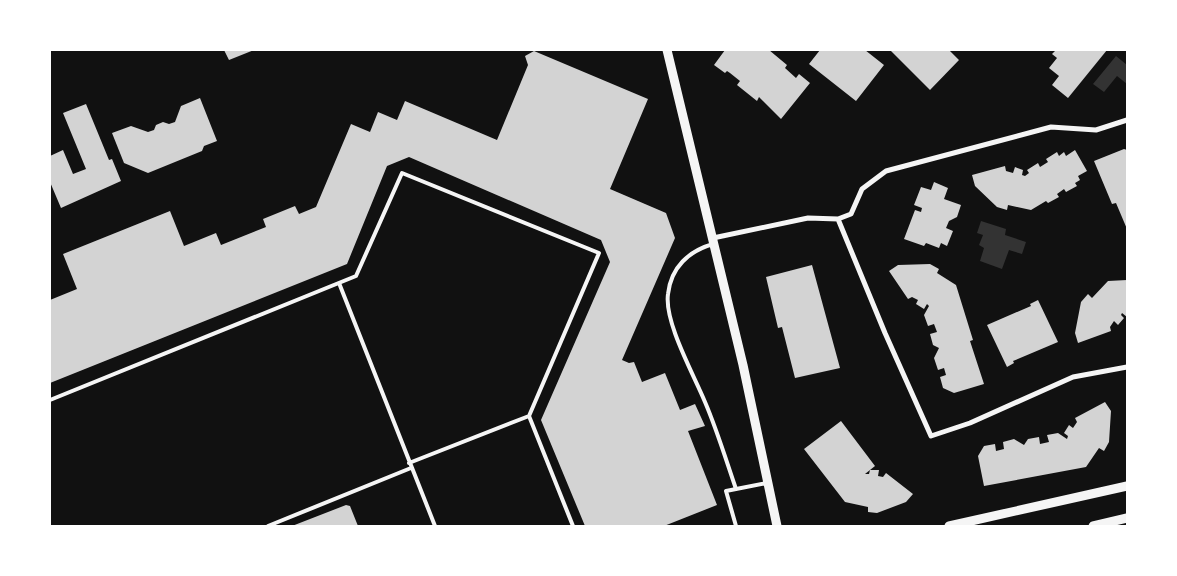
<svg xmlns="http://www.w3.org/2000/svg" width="1177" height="576" font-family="Manrope,sans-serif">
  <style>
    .water { fill: #333 }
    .building { fill: #d3d3d3 }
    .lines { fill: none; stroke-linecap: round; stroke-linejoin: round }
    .service { stroke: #f5f5f5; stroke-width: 4 }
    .minor { stroke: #f5f5f5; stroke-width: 5 }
    .tertiary { stroke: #f5f5f5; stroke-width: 9 }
  </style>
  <rect width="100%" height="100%" fill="#111"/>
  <path class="water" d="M1116,56l11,9v19l-10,-8 -13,16 -11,-8z
    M981,221l25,8 -1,6 21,7 -4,12 -13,-4 -7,19 -22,-8 4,-13 -5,-3 4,-10 -6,-2z"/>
  <path class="building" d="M224,50h30l-25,10z
    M725,50h44l18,15 -2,3 11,10 3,-4 11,9 -29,36 -22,-22 -2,4 -20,-16 3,-4 -10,-8 -3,-2 -2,2 -11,-8z
    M820,50h45l19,15 -28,36 -47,-37z
    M890,50h59l10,10 -29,30z
    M1056,50h51l-39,48 -16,-13 7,-9 -10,-8 8,-10 -5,-4z
    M534,51l114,48 -38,90 56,24 9,25 -53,122 7,3 5,-1 8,20 23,-9 15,37 15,-6 10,22 -17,5 29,74 -53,21h-79l-44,-106 69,-158 -9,-22 -192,-83 -22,9 -40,98 -297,119v-83l27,-11 -14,-35 107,-43 14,35 32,-13 5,12 45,-18 -3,-8 32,-13 4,8 17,-7 35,-83 19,8 8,-20 19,8 8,-19 92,39 31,-75 -3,-9z
    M200,98l17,43 -13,5 -2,5 -54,22 -24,-10 -12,-30 19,-7 17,6 6,-2 2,-5 7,-3 6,2 6,-2 6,-16z
    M86,104l23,56 3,-1 9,22 -60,27 -11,-26v-26l13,-6 10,24 13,-5 -23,-56z
    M1124,149l3,1v79l-11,-26 -4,1 -18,-43z
    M1075,150l12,21 -9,5 2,4 -5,3 2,3 -11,6 -2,-3 -7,5 2,3 -11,6 -2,-2 -15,9 -23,-5 -1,5 -10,-3 -22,-21 -3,-11 33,-9 1,5 7,2 2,-6 8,3 -1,5 3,1 4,-3 -2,-3 11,-7 2,4 8,-5 -2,-3 11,-7 2,4 5,-4 2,4z
    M934,182l14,6 -4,11 17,6 -4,12 -8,4 -3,7 7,3 -6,15 -6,-3 -2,5 -13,-5 -2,3 -20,-7 11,-29 6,2 1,-4 -8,-3 7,-18 10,3z
    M930,264l9,5 -2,4 19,12 17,55 -3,1 14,43 -30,9 -11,-5 -3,-11 6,-2 -2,-7 -6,2 -4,-12 5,-10 -6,-3 -3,-11 7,-2 -3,-8 -6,2 -4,-11 5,-9 -2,-2 -3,5 -8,-5 2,-4 -6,-3 -4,2 -19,-28 9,-6z
    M812,265l28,103 -45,10 -13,-51 -4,1 -12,-51z
    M1127,280v37l-5,-4 -1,2 3,3 -6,7 -4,-4 -4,6 1,4 -33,12 -3,-10 6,-31 7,-8 4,4 16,-17z
    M1038,300l20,42 -45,19 1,2 -7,4 -20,-42 44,-19 -1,-2z
    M1105,402l6,9 -2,31 -5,9 -5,-3 -13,19 -102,19 -6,-30 6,-10 11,-2 1,7 8,-2 -1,-7 11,-3 10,6 4,-6 11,-2 1,7 9,-2 -2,-7 11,-2 9,6 1,-3 -4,-3 5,-8 4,3 4,-6 -2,-4z
    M841,421l34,45 -10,8h4l1,-4h9l-1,6 5,1 3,-4 27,21 -7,8 -29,11 -9,-1v-5l-23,-5 -41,-53z
    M346,505l4,1 8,20h-66z"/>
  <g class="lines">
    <path class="service" d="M713,244c-24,7 -42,23 -45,50 -4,28 26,81 37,108 12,28 21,58 31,87
      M339,283l96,243
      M50,400l306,-124 46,-103 197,80 -70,163 44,110
      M409,463l120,-47
      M268,526l143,-58
      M736,526l-10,-35 41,-8"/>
    <path class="minor" d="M838,219l47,114 46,103 39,-13 103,-46 54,-10
      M713,238l95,-20 30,1 13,-5 11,-25 24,-18 165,-44 45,3 31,-10"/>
    <path class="tertiary" d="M667,50l76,315 34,161
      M949,526l178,-40
      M1093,526l34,-8"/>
  </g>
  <rect width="1177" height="576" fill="none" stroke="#ffffff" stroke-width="102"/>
</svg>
